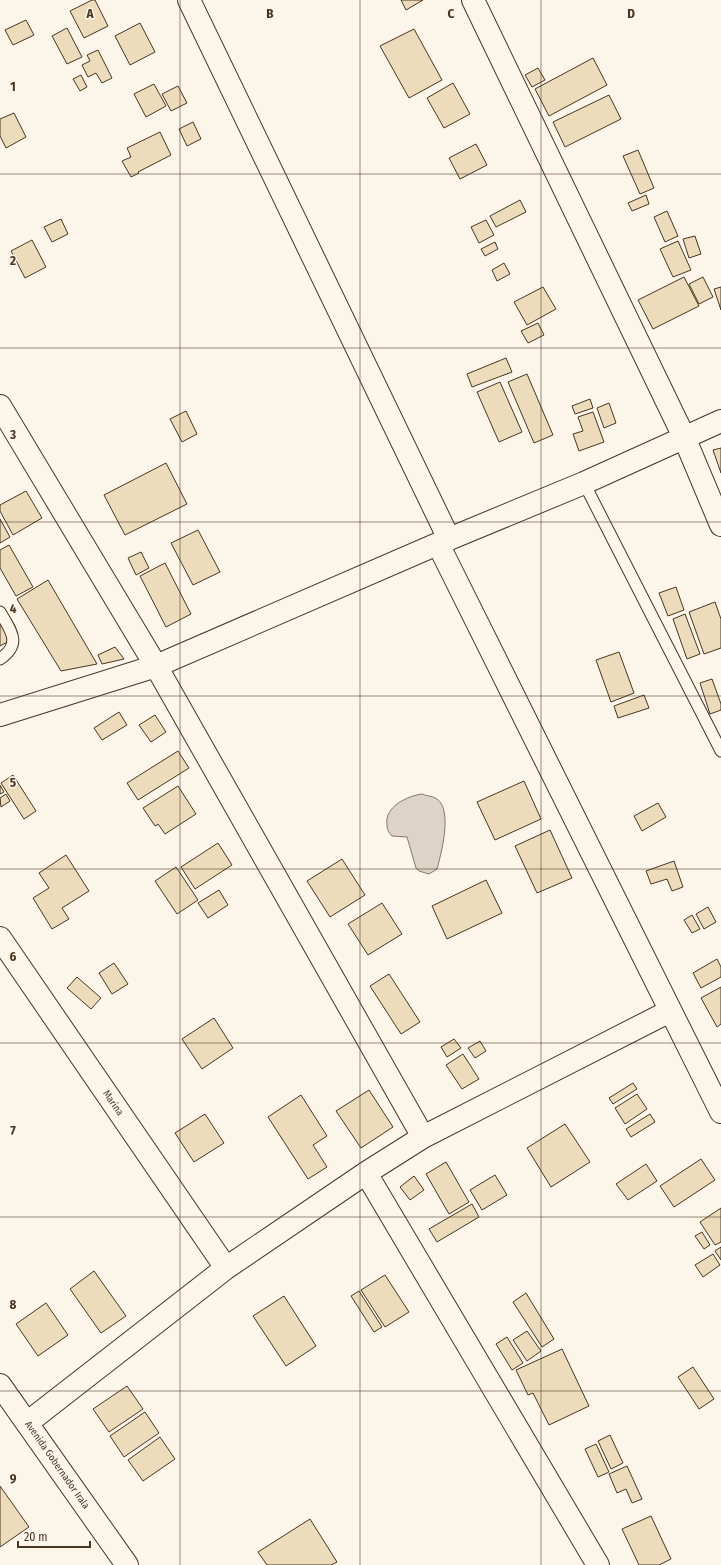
<svg xmlns="http://www.w3.org/2000/svg" width="721" height="1565" font-family="'Fira Sans Condensed',sans-serif">
  <style>
    .water { fill: #dcd4c6; stroke: #887966 }
    .building { fill: #ecdcbc; stroke: #4a3520 }
    .lines { fill: none; stroke-linecap: round; stroke-linejoin: round }
    .lane-casing { stroke: #4a3520; stroke-width: 13 }
    .street-casing { stroke: #4a3520; stroke-width: 24 }
    .primary-casing { stroke: #4a3520; stroke-width: 24 }
    .lane { stroke: #fbf6e9; stroke-width: 11 }
    .street { stroke: #fbf6e9; stroke-width: 22 }
    .primary { stroke: #fbf6e9; stroke-width: 22 }
    .grid { fill: none; stroke: #4a3520; stroke-width: 1; stroke-opacity: 0.55 }
    .labels { text-anchor: middle; dominant-baseline: central; stroke-width: 3; stroke-linejoin: round; paint-order: stroke }
    .street-label { font-size: 10px; fill: #4a3520; stroke: #fbf6e9 }
    .grid-label { font-size: 13px; text-anchor: middle; font-weight: bold; fill: #4a3520; stroke: #fbf6e9; stroke-width: 3; stroke-linejoin: round; paint-order: stroke }
  </style>
  <rect width="100%" height="100%" fill="#fbf6e9"/>
  <path class="water" d="M422,794c4,2 11,2 15,5 16,11 4,55 0,70l-8,5 -10,-3 -3,-3 -9,-31 -15,-1c-3,-3 -5,-6 -5,-11 -3,-18 20,-29 35,-31z"/>
  <path class="building" d="M92,0h3l13,26 -24,12 -14,-27z
    M401,0h22l-17,10z
    M26,20l8,15 -21,10 -8,-15z
    M140,23l15,29 -25,13 -15,-29z
    M67,28l15,29 -15,7 -15,-28z
    M414,29l28,51 -33,18 -29,-52z
    M98,50l14,28 -10,5 -6,-10 -8,4 -6,-12 8,-4 -3,-6z
    M593,58l14,27 -58,31 -14,-27z
    M538,68l7,12 -13,7 -7,-12z
    M81,75l6,12 -7,4 -7,-12z
    M453,83l17,31 -26,14 -17,-30z
    M154,84l12,22 -20,11 -12,-23z
    M178,86l9,17 -16,8 -9,-17z
    M609,95l12,24 -56,28 -12,-25z
    M14,113l12,24 -20,11 -6,-12v-17z
    M193,122l8,17 -14,7 -8,-17z
    M160,132l11,23 -33,17 1,1 -8,4 -9,-16 9,-4 -4,-9z
    M476,144l11,21 -27,14 -11,-21z
    M638,150l16,38 -14,6 -17,-38z
    M646,195l3,9 -17,7 -4,-8z
    M520,200l6,12 -30,15 -6,-11z
    M667,211l11,25 -13,6 -11,-25z
    M61,219l7,15 -16,8 -8,-15z
    M486,220l8,15 -15,8 -8,-16z
    M695,236l6,18 -12,4 -6,-19z
    M32,240l14,27 -21,11 -14,-27z
    M678,241l13,29 -18,7 -13,-28z
    M495,242l3,7 -13,7 -4,-7z
    M504,263l6,11 -13,7 -5,-11z
    M684,277l15,29 -46,23 -15,-29z
    M703,277l10,20 -14,7 -10,-20z
    M543,287l13,22 -29,16 -13,-23z
    M721,287v23l-7,-21z
    M538,323l6,12 -16,8 -7,-12z
    M506,358l6,14 -40,15 -5,-13z
    M527,374l26,61 -19,8 -26,-61z
    M500,382l22,50 -23,10 -22,-50z
    M590,399l3,9 -18,6 -3,-8z
    M609,403l7,20 -12,5 -7,-20z
    M186,411l11,23 -15,8 -12,-23z
    M593,412l11,30 -25,9 -6,-17 10,-3 -5,-14z
    M721,448v25l-8,-23z
    M166,463l21,41 -62,31 -21,-40z
    M26,491l16,27 -29,17 -13,-24v-6z
    M0,519l10,18 -10,6z
    M198,530l22,42 -27,13 -22,-42z
    M9,545l24,42 -17,9 -16,-28v-18z
    M141,552l8,16 -13,7 -8,-17z
    M165,563l26,51 -25,13 -26,-51z
    M48,580l49,84 -36,7 -44,-72z
    M676,587l8,23 -16,6 -9,-23z
    M715,602l6,17v29l-17,6 -15,-42z
    M685,614l15,40 -13,5 -14,-40z
    M0,622l11,18 -11,6z
    M115,647l9,12 -22,5 -4,-9z
    M619,652l15,41 -23,9 -15,-42z
    M712,679l9,25v6l-11,4 -10,-31z
    M644,695l5,13 -31,10 -4,-12z
    M119,712l8,13 -25,15 -8,-12z
    M155,715l11,17 -15,10 -12,-17z
    M178,751l11,17 -51,32 -11,-17z
    M13,775l23,36 -12,8 -23,-36z
    M524,781l17,38 -46,21 -18,-38z
    M0,785l4,7 -4,2z
    M178,786l18,28 -31,20 -7,-10 -3,2 -12,-18z
    M6,794l4,7 -9,6 -1,-9z
    M658,803l8,14 -24,14 -8,-15z
    M550,830l22,48 -35,15 -22,-47z
    M218,843l14,22 -37,24 -14,-22z
    M66,855l23,36 -27,17 7,11 -17,10 -19,-31 16,-10 -10,-15z
    M342,859l23,36 -35,22 -23,-36z
    M674,861l9,26 -11,4 -5,-12 -16,5 -5,-13z
    M176,867l22,33 -21,14 -22,-33z
    M486,880l16,33 -55,26 -15,-33z
    M219,890l9,15 -20,13 -10,-15z
    M382,903l20,31 -34,21 -20,-31z
    M708,907l8,15 -12,7 -8,-15z
    M692,915l8,14 -8,4 -8,-13z
    M717,959l4,8v10l-20,11 -8,-15z
    M114,963l14,21 -16,10 -13,-21z
    M389,974l31,48 -19,12 -31,-48z
    M77,977l24,21 -10,11 -24,-21z
    M721,987v37l-4,3 -16,-29z
    M214,1018l19,30 -31,21 -20,-30z
    M454,1039l7,9 -14,9 -6,-10z
    M480,1041l6,10 -11,7 -7,-10z
    M463,1054l16,25 -17,10 -16,-24z
    M633,1083l4,6 -24,15 -4,-6z
    M369,1090l24,37 -32,21 -25,-37z
    M637,1094l10,15 -22,15 -10,-16z
    M301,1095l26,41 -14,9 14,22 -19,12 -40,-62z
    M205,1114l19,29 -30,19 -19,-29z
    M650,1114l5,8 -24,15 -5,-8z
    M565,1124l25,38 -39,25 -24,-39z
    M701,1159l14,21 -41,27 -14,-21z
    M446,1162l23,40 -20,12 -23,-40z
    M646,1164l11,17 -29,19 -12,-16z
    M495,1175l12,20 -25,15 -12,-20z
    M414,1176l10,14 -14,10 -10,-13z
    M472,1204l7,13 -42,25 -8,-13z
    M721,1208v34l-6,3 -15,-23z
    M702,1232l8,13 -6,4 -9,-13z
    M721,1247v13l-6,-9z
    M713,1254l7,11 -17,12 -8,-12z
    M94,1271l32,45 -25,17 -31,-44z
    M385,1275l24,37 -24,15 -24,-37z
    M359,1291l23,36 -8,5 -23,-36z
    M526,1293l28,46 -12,8 -29,-45z
    M284,1296l32,50 -30,20 -33,-50z
    M46,1303l22,32 -30,21 -22,-32z
    M527,1331l14,20 -14,10 -14,-21z
    M507,1337l16,26 -11,7 -16,-26z
    M562,1349l27,57 -40,19 -16,-32 -5,2 -12,-25z
    M693,1367l21,32 -15,10 -21,-32z
    M127,1386l16,23 -34,23 -16,-23z
    M145,1412l14,21 -35,24 -14,-21z
    M610,1435l13,28 -12,6 -13,-28z
    M160,1437l15,22 -32,22 -15,-21z
    M596,1444l13,28 -11,5 -13,-28z
    M627,1466l15,33 -10,4 -6,-14 -9,4 -8,-19z
    M0,1486l29,41 -29,20z
    M651,1516l20,43 -12,6h-20l-17,-36z
    M310,1519l27,43 -6,3h-64l-9,-13z"/>
  <g class="lines">
    <defs>
      <path id="lane" d="M584,483l137,268
        M0,612c10,18 23,31 0,47"/>
      <path id="street" d="M189,0l260,539
        M473,0l211,437 37,88
        M0,406l156,260 267,471
        M438,544l283,568
        M0,715l156,-49 293,-127 135,-56 137,-62
        M0,938l226,330
        M366,1173l232,392
        M27,1423l199,-155 140,-95 57,-36 247,-126"/>
      <path id="primary" d="M0,1385l127,180"/>
    </defs>
    <use href="#lane" class="lane-casing"/>
    <use href="#street" class="street-casing"/>
    <use href="#primary" class="primary-casing"/>
    <use href="#lane" class="lane"/>
    <use href="#street" class="street"/>
    <use href="#primary" class="primary"/>
  </g>
  <path class="grid" d="M180,0v1565M360,0v1565M541,0v1565M0,174h721M0,348h721M0,522h721M0,696h721M0,869h721M0,1043h721M0,1217h721M0,1391h721"/>
  <g class="labels">
    <g class="street-label">
      <text transform="translate(113 1103) rotate(56)">Marina</text>
      <text transform="translate(57 1465) rotate(55)">Avenida Gobernador Irala</text>
    </g>
  </g>
  <g class="grid-label">
    <text x="90" y="18">A</text>
    <text x="270" y="18">B</text>
    <text x="451" y="18">C</text>
    <text x="631" y="18">D</text>
    <text x="13" y="91">1</text>
    <text x="13" y="265">2</text>
    <text x="13" y="439">3</text>
    <text x="13" y="613">4</text>
    <text x="13" y="787">5</text>
    <text x="13" y="961">6</text>
    <text x="13" y="1135">7</text>
    <text x="13" y="1309">8</text>
    <text x="13" y="1483">9</text>
  </g>
  <path d="M18 1541v6h72v-6" fill="none" stroke="#4a3520" stroke-width="2"/>
  <text x="24" y="1541" font-size="12" fill="#4a3520" stroke="#fbf6e9" stroke-width="3" paint-order="stroke">20 m</text>
</svg>
